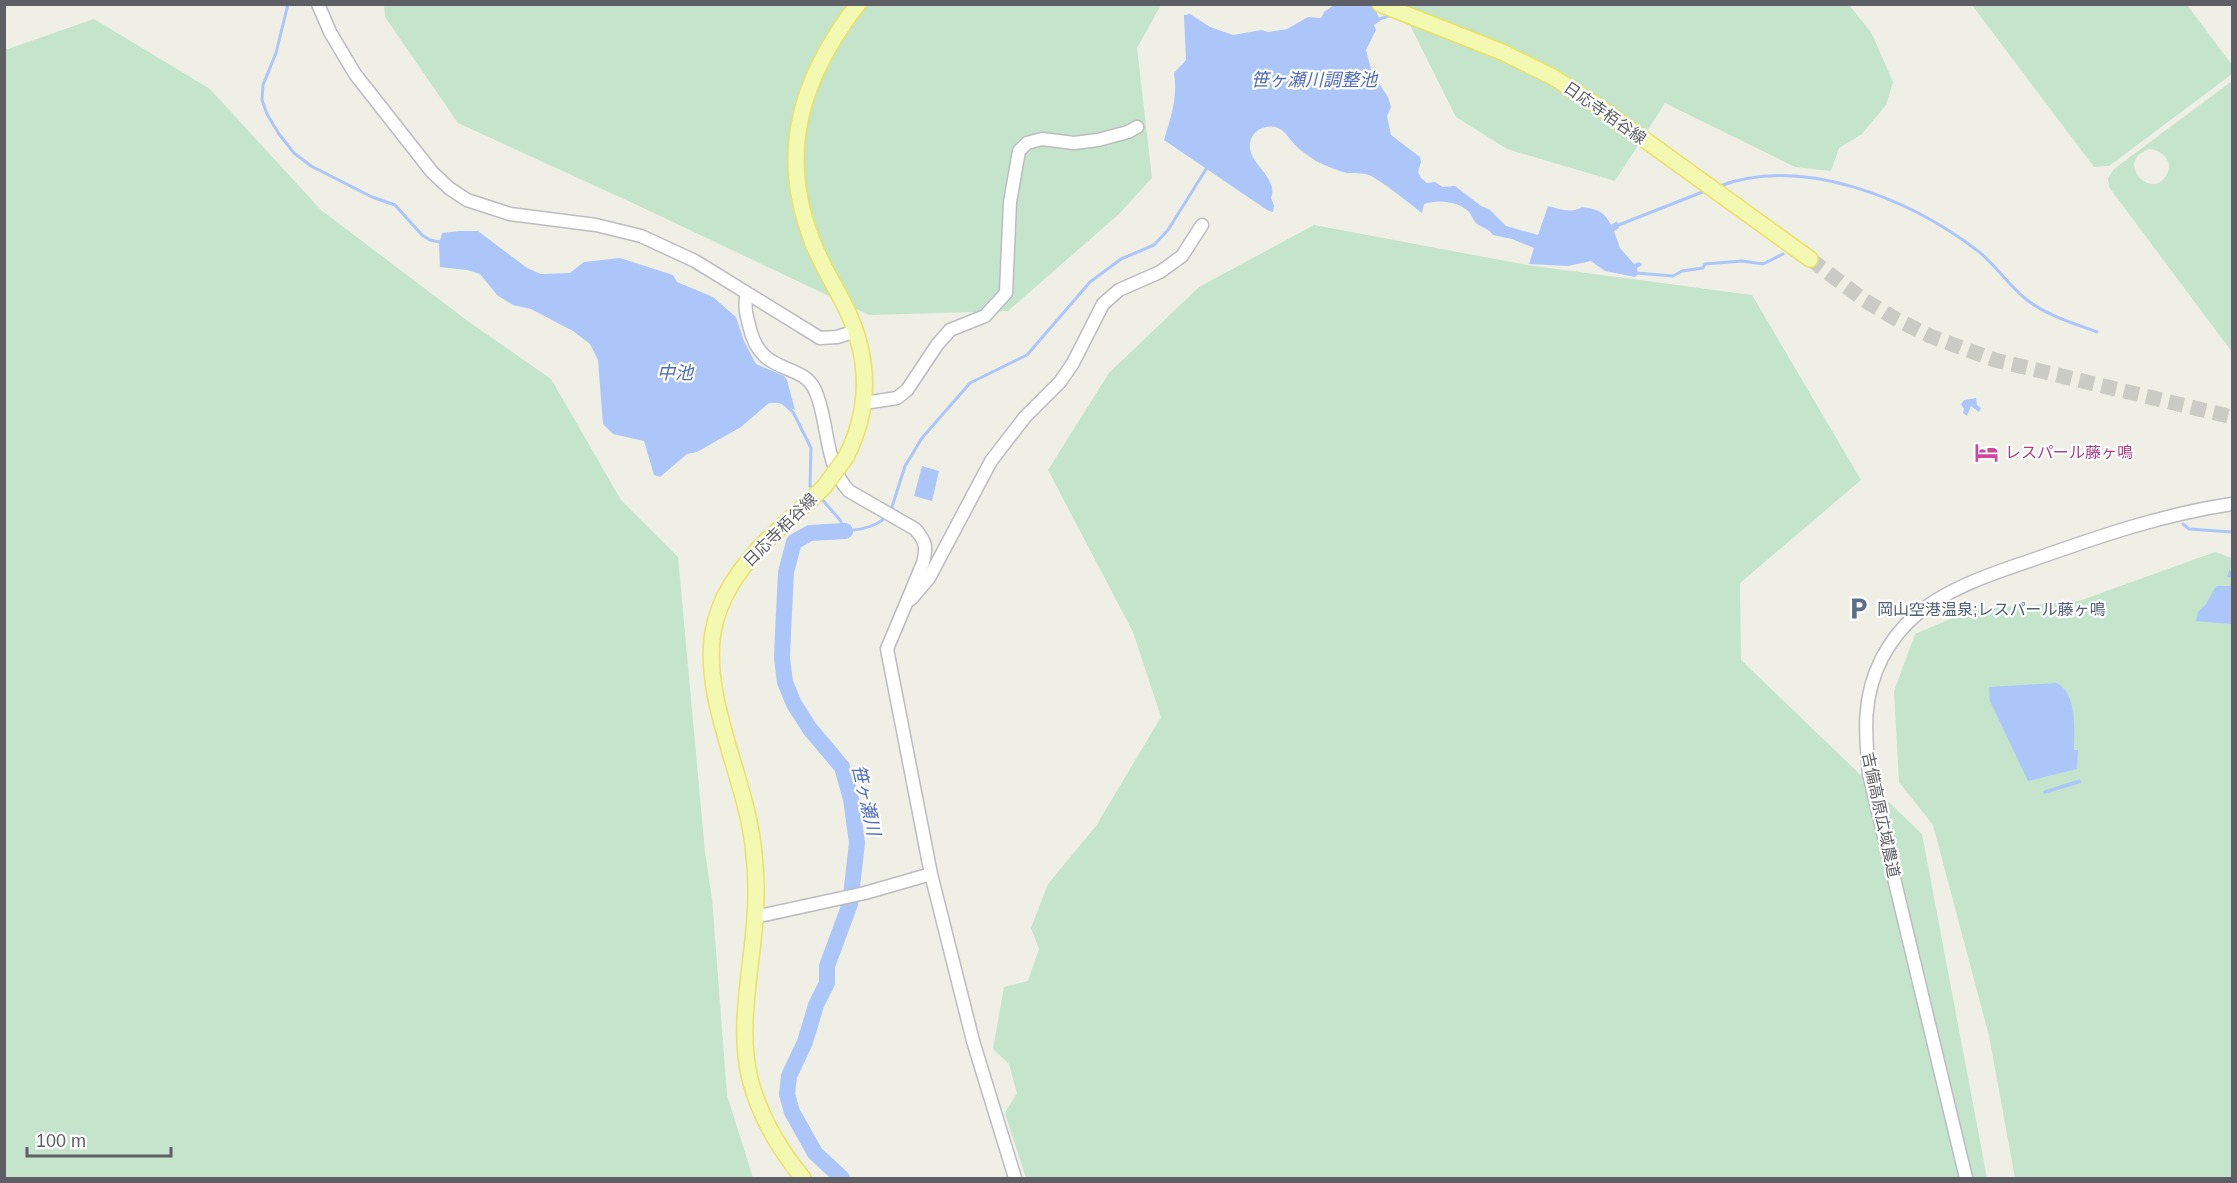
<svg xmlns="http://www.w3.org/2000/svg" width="2237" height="1183" font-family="Arial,'Noto Sans JP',sans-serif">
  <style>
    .green { fill: #c5e4cc; fill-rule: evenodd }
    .water { fill: #acc6f9 }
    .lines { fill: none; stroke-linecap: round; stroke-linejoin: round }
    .stream { stroke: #acc6f9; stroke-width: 3 }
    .river { stroke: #acc6f9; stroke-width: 16 }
    .major-tunnel { stroke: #cbcbc6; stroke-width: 15; stroke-dasharray: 15 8; stroke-linecap: butt }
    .minor-casing { stroke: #bbbcc1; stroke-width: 15 }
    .major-casing { stroke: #e8e266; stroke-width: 18 }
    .minor { stroke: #fff; stroke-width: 12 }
    .major { stroke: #f4f9b1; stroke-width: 15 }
    .major-bridge-casing { stroke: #e8e266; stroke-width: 18; stroke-linecap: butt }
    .major-bridge { stroke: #f4f9b1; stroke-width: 15 }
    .labels { text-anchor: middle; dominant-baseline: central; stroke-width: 4.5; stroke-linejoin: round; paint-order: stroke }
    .street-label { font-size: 16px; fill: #5e5f65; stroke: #fff }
    .hotel-label { font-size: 16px; fill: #b23c85; stroke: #fff; text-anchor: start }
    .service-label { font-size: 16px; fill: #4e5e75; stroke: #fff; text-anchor: start }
    .water-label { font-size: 18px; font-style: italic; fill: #4f6bbc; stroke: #fff }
  </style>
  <rect width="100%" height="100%" fill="#efefe6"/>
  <path class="green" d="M384,5h777l-24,43 15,130 -33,36 -111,97 -139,4 -232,-110 -179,-82 -73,-106z
    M1400,5h449l22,27 22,50 -7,23 -24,29 -23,14 -8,23 -36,-4 -130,-64 -50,78 -108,-32 -51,-32z
    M1972,5h215l45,60v9l-123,92 -15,1z
    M94,19l116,70 111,121 144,109 86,60 70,121 57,57 27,295 7,47 15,196 26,83h-748v-1128z
    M2232,81v271l-123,-165 -1,-9 6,-9zM2149,149c13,1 25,12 18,25 -15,29 -54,-13 -18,-25z
    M1314,225l213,40 225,30 109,185 -121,103 1,77 181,174 65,344h-961l-21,-65 12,-20 -8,-29 -16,-15 11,-62 24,-6 11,-32 -8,-21 17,-44 48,-58 65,-109 -28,-85 -85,-162 61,-97 90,-86z
    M2215,552l17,6v620h-217l-26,-142 -56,-211 -34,-43 -5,-91 21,-57 56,-24 108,-9z"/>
  <path class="water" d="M1334,5h40l6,16 -6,4 2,5 -10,20 6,23 16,24 3,10 -4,9 4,19 29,22 1,5 -3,10 3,6 6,5 8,-1 8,5 12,-1 26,20 8,3 17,17 32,9 10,-29c12,3 23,8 34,1 15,2 22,4 29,18l6,-4 2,7 -5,3 6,17 14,16 5,-2 3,3 -5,3 1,6 -3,3 -30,-6 -14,-10 -23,5 -39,-2 5,-16 -22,-9 -19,-4c-5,-7 -9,-6 -16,-11 -3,-2 -5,-8 -8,-12 -10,-11 -32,-13 -45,-8l-2,9c-13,-10 -40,-32 -53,-38 -6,-2 -15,-2 -22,-2 -6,-1 -29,-10 -34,-14 -6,-4 -13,-9 -18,-14 -7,-7 -9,-15 -20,-18 -8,-2 -19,2 -23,10 -12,24 28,38 19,61l3,8 -1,6 -6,-2 -103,-70c7,-23 14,-43 10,-67l12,-13 -2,-45 6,-1 20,13 23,8 28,-5 7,2 19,-3 21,-12 13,1 3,-6z
    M459,231h19l49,37 14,6 29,-1 14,-11 36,-4 53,17 4,7 36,15 23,20 8,24 12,23 28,12 3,4 8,30 -16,-7h-10l-28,24 -44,25 -10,2 -27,23 -6,-2 -10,-34 -31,-7 -10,-10 -5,-64 -8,-16 -17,-13 -42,-22 -18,-4 -16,-10 -17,-21 -13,-4 -27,-3 -1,-22 3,-12z
    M1976,398l1,7 4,3 -2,4 -8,-6 -4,10 -4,-3 1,-4 -3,-5 3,-4z
    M922,466l17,5 -7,30 -18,-5z
    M2229,570l3,1v53l-36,-3 2,-9 8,-8 9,-16 2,-2h13l2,-8 -5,-1z
    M2057,683c21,13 17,45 17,67h4l-1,19 -49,12 -38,-80 -1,-14z
    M2080,779l1,4 -37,11 -1,-3z"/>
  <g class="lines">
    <path class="stream" d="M288,4l-12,49 -13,32 -1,15 5,14 12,20 15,19 17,13 61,31 23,8 27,30 8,5 14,3
      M1376,20l13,-4 1,-4
      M1717,187c85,-33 193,12 261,64 18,14 31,35 49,49 21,16 46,23 70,32
      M1616,226l89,-35
      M1636,273l37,3 9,-5 21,-3 2,-4 37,-3 21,3 20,-10
      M784,404l9,8 18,36 -1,38 4,4
      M820,497l20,23 5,11c13,-1 34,-4 42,-16
      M891,510l14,-44 17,-28 48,-55 57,-28 63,-73 31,-23 33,-14 14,-15 40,-64
      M2183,524l6,5 43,3"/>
    <path class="river" d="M842,1178l-27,-25 -23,-41 -5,-18 2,-18 16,-34 11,-37 11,-22v-17l23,-62 7,-61 -6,-44 -9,-32 -32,-38 -16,-25 -9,-22 -3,-24 1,-25 3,-61 8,-30 16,-9 35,-2"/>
    <path class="major-tunnel" d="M1810,259l54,41 32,19 34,17 65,24 237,57"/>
    <defs>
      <path id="minor" d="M318,4l12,28 25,42 77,98 17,16 18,12 43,14 86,11 45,11 54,25 125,77 17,-1 19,-6
        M747,293c-3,12 -1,21 2,32 11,53 52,35 66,65 14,31 9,75 34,101l66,38c11,12 12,19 8,34l-36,86 44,225 42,167 42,137
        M864,403l33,-5 10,-8 30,-45 13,-15 35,-14 21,-23 4,-91 9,-51 8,-8 15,-4 32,4 24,-3 30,-8 9,-5
        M911,599l18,-21 62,-117 34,-44 35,-35 13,-19 30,-59 16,-14 41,-18 22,-16 20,-31
        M755,917l110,-24 66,-19
        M1966,1178l-97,-404c-4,-42 -7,-77 13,-116 8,-15 21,-32 34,-43 31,-27 80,-43 119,-56 65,-23 129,-45 197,-55"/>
      <path id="major" d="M1380,4l122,48 51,25 49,32 208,150
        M846,457c25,-49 24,-99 0,-149 -11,-22 -24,-42 -33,-65 -36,-90 -12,-165 45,-239
        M761,546c-23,25 -42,52 -48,86 -11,67 32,145 40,213 3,23 4,48 2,72 -3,53 -18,109 -5,162 10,38 28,69 53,99"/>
    </defs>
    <use href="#minor" class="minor-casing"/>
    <use href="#major" class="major-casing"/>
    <use href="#minor" class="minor"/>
    <use href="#major" class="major"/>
    <defs>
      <path id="major-bridge" d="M761,546l63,-59 22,-30"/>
    </defs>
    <use href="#major-bridge" class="major-bridge-casing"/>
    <use href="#major-bridge" class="major-bridge"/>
  </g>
  <defs>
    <symbol id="hotel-bare" viewBox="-9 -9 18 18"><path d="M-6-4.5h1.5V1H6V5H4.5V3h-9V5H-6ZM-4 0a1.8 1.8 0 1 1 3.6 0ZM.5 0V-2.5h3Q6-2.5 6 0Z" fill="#d1479c" stroke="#fff" stroke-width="2.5" paint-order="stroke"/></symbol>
    <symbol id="parking-bare" viewBox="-9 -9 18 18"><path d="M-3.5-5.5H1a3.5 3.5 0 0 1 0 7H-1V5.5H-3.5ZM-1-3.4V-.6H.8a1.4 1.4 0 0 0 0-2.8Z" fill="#5c6f8a" stroke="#fff" stroke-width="2.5" paint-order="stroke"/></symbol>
  </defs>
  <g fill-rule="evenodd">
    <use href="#hotel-bare" x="1970" y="436" width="33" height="33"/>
    <use href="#parking-bare" x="1842" y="592" width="33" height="33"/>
  </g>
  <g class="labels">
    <g class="street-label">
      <text transform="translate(1605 113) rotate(35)">日応寺栢谷線</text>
      <text transform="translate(780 530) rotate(-45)">日応寺栢谷線</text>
      <text transform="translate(1881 815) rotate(78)">吉備高原広域農道</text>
    </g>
    <g class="hotel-label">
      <text x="2005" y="452">レスパール藤ヶ鳴</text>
    </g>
    <g class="service-label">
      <text x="1877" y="609">岡山空港温泉;レスパール藤ヶ鳴</text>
    </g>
    <g class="water-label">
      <text x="1314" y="80">笹ヶ瀬川調整池</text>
      <text x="675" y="373">中池</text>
      <text transform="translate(866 800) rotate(77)">笹ヶ瀬川</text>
    </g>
  </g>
  <rect width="2237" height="1183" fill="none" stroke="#5e5f65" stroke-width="12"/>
  <path d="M27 1147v9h144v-9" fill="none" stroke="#5e5f65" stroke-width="3"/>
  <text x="36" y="1147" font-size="18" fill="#5e5f65" stroke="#ffffff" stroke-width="4.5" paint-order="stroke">100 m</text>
</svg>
